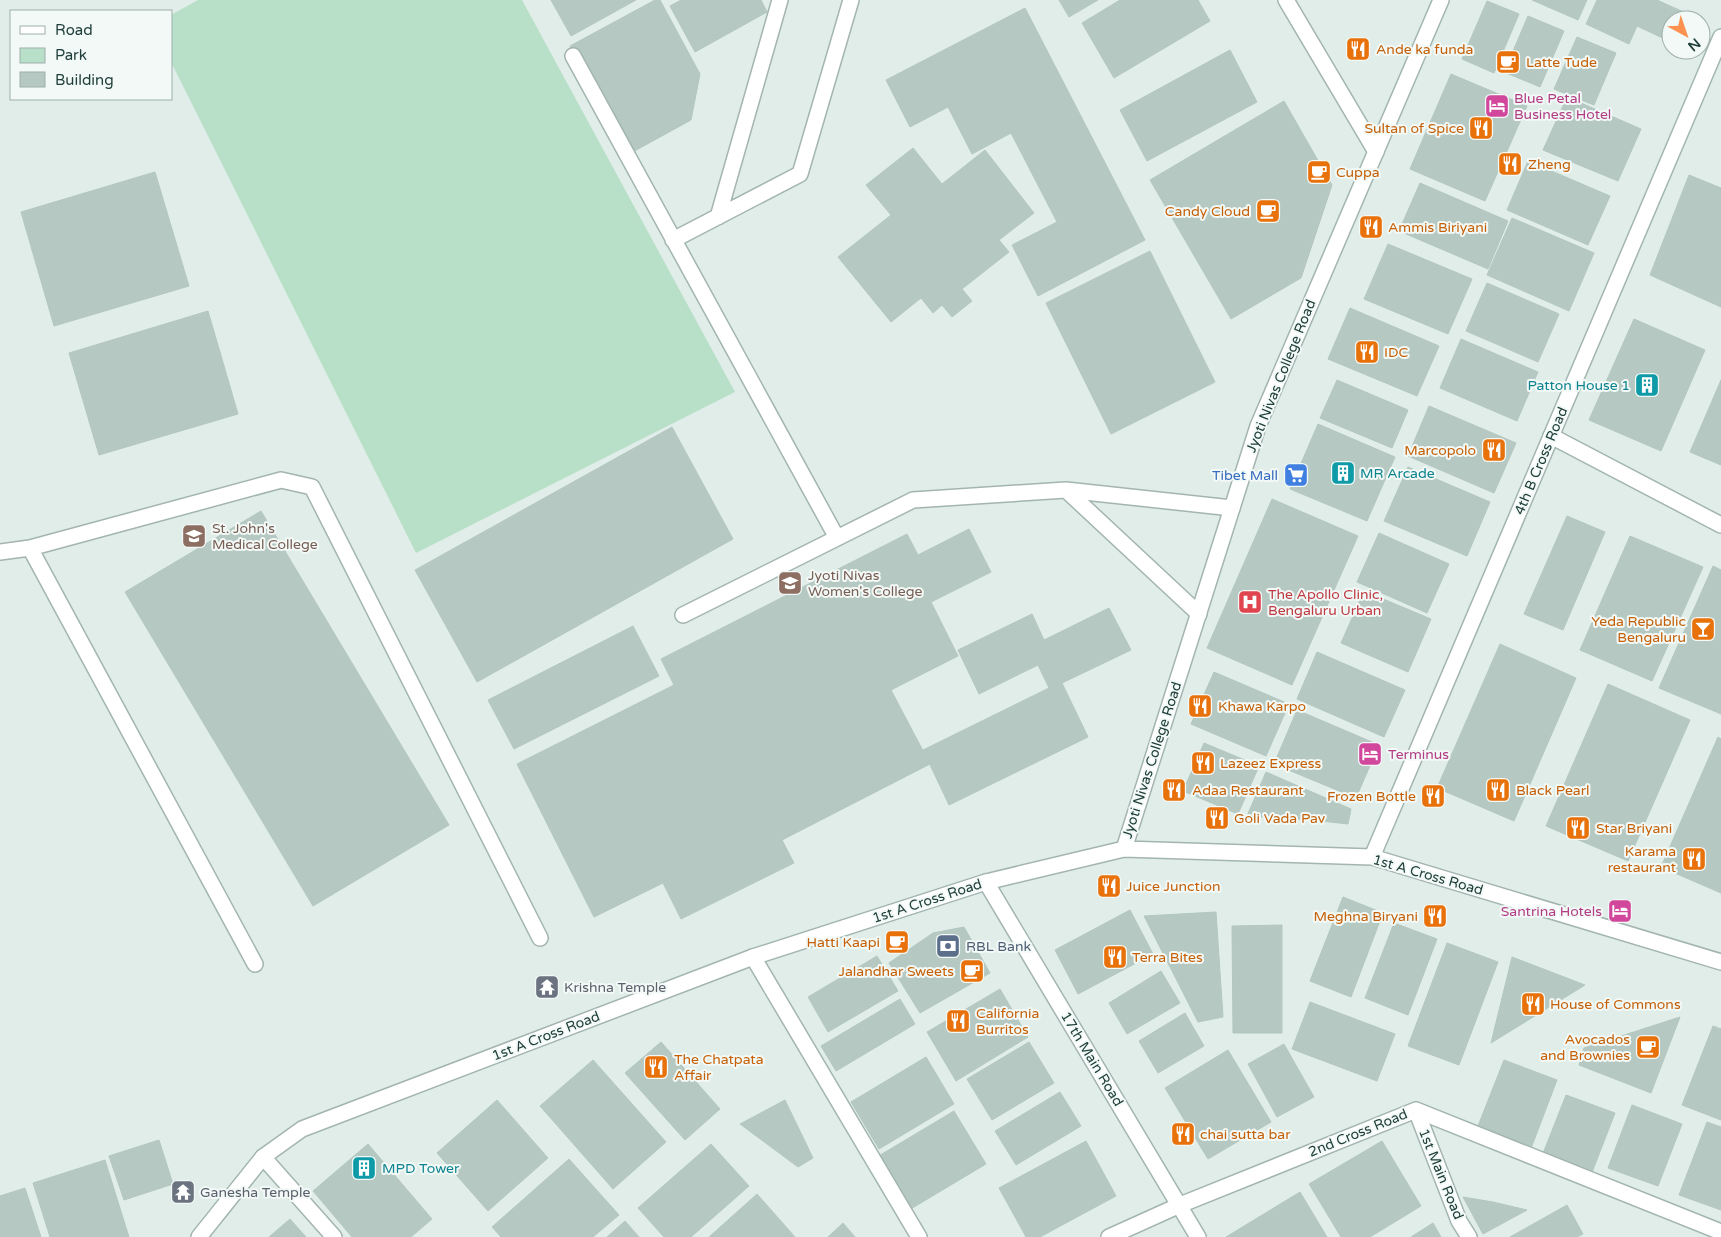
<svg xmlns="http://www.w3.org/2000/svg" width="1721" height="1237" font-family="'Varela Round',sans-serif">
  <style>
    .green { fill: #b8e0c8 }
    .building { fill: #b6c8c2; stroke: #b3c7c1 }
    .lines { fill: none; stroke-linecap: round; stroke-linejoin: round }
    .service-casing { stroke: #a3b5b1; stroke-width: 18 }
    .minor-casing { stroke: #a3b5b1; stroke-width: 18 }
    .tertiary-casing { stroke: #a3b5b1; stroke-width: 18 }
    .service { stroke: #fff; stroke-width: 15 }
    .minor { stroke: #fff; stroke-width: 15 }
    .tertiary { stroke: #fff; stroke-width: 15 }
    .labels { text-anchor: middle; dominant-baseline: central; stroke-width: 4; stroke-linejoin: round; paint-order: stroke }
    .food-label { font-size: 14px; fill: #c56008; stroke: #f2f9f6; text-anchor: start }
    .hotel-label { font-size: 14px; fill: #b23c85; stroke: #f2f9f6; text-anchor: start }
    .street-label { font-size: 14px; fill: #203f3b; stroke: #f2f9f6 }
    .culture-label { font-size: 14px; fill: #0d838f; stroke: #f2f9f6; text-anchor: start }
    .shop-label { font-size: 14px; fill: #366cbe; stroke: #f2f9f6; text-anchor: end }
    .education-label { font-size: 14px; fill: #785e54; stroke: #f2f9f6; text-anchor: start }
    .health-label { font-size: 14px; fill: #be3a42; stroke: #f2f9f6; text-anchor: start }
    .service-label { font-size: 14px; fill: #4e5e75; stroke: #f2f9f6; text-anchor: start }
    .worship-label { font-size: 14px; fill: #5b616d; stroke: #f2f9f6; text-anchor: start }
  </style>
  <rect width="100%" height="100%" fill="#e1ede9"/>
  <path class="green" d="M198,0h324l213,392 -319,161 -245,-491v-47z"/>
  <path class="building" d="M551,0h85l-65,36z
    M655,0h5l40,74 -9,46 -62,34 -59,-108z
    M681,0h80l6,12 -72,40 -25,-46z
    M1059,0h39l-29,17z
    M1120,0h78l12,21 -96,57 -32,-55z
    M1532,0h55l-9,20z
    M1597,0h60l31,14 -3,6h-14v22l-34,-16 -8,18 -43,-20z
    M1487,1l32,13 -25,59 -32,-14z
    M1025,8l120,232 -107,56 -26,-51 45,-23 -46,-89 -39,21 -24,-47 -38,20 -24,-47z
    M1528,16l36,15 -24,56 -36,-15z
    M1577,37l39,16 -22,52 -40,-16z
    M1230,50l27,52 -110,59 -27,-51z
    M1451,74l76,32 -42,95 -75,-32z
    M1567,97l74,32 -23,52 -75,-31z
    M1284,101l48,84 -31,93 -70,41 -81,-139z
    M913,148l29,36 43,-34 49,63 -35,27 10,12 -47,37 10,12 -20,16 -10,-12 -9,8 -12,-15 -30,24 -53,-65 53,-42 -25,-30z
    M1528,161l82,35 -22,49 -81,-35z
    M155,172l34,114 -135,40 -33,-114z
    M1689,175l32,13v119l-71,-32z
    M1420,183l88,38 -20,48 -89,-38z
    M1512,218l82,35 -25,58 -82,-36z
    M1388,244l84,35 -24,55 -84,-35z
    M1150,251l65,131 -104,52 -65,-131z
    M1487,283l72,31 -21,48 -72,-31z
    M1350,308l89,38 -22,50 -89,-37z
    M208,311l30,103 -139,41 -30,-102z
    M1634,319l71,31 -44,101 -72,-31z
    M1461,339l77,33 -21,49 -77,-33z
    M1337,380l71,30 -16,38 -72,-30z
    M1721,380v85l-31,-13z
    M1429,406l87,37 -22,50 -86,-37z
    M1318,424l77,33 -28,64 -77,-32z
    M672,427l61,112 -256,143 -62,-112z
    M1408,467l82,35 -23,54 -83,-35z
    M1272,499l86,37 -66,149 -85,-37z
    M261,511l188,314 -136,81 -188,-314z
    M1567,516l38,16 -42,98 -39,-16z
    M969,529l22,43 -60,30 27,54 -67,34 39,74 -148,76 12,23 -113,56 -18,-36 -69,34 -77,-153 157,-79 -13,-26 246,-125 11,21z
    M1379,533l70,31 -22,49 -70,-31z
    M1630,536l73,31 -51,114 -72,-31z
    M1713,566l8,4v144l-62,-26z
    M1364,591l67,28 -23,53 -67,-29z
    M1109,608l22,42 -69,33 26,54 -139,68 -26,-55 126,-62 -11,-23 -59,29 -21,-44 74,-36 12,26z
    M633,626l26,50 -145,73 -26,-49z
    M1500,644l76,34 -62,143 -77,-33z
    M1317,652l88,38 -21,47 -87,-38z
    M1214,672l75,32 -23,52 -75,-32z
    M1608,684l82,36 -62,141 -82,-35z
    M1297,710l82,35 -23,53 -82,-34z
    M1718,737l3,2v154l-60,-26z
    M1204,743l55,23 -21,48 -55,-23z
    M1266,772l85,37 -3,15 -35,-4 -66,-4z
    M1343,897l40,16 -32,84 -41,-16z
    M1130,910l23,44 -75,40 -23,-44z
    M1216,912l7,105 -25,5 -54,-106z
    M1394,923l43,16 -29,76 -43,-17z
    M1282,925v108h-49l-1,-107z
    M964,927l26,46 -70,40 -31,-50 44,-30z
    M1447,943l51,19 -39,103 -51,-19z
    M877,956l21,35 -70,41 -20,-35z
    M1512,957l73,28 -94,58z
    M1161,971l19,32 -53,31 -18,-31z
    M1000,989l28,48 -72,44 -29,-49z
    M900,999l15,25 -79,47 -15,-25z
    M1310,1002l85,32 -18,47 -85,-32z
    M1185,1013l19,33 -46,27 -19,-32z
    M1680,1017l-29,76 -72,-28 5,-17z
    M1713,1026l8,3v91l-39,-15z
    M661,1042l59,67 -35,31 -60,-67z
    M1029,1042l25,41 -62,37 -25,-41z
    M1284,1044l30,53 -37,20 -29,-53z
    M1228,1050l43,72 -63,37 -43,-71z
    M926,1057l28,47 -75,45 -28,-47z
    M593,1060l73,82 -53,47 -73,-83z
    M1504,1060l53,20 -27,71 -54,-20z
    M1060,1092l21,34 -65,39 -21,-34z
    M1566,1095l49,18 -24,62 -49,-19z
    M497,1100l51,58 -60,53 -51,-58z
    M785,1100l28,58 -15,9 -58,-43z
    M1632,1105l50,19 -24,62 -50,-18z
    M954,1111l32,53 -77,46 -32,-53z
    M1707,1122l14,5v83l-42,-15z
    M159,1140l14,44 -49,16 -15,-44z
    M1086,1141l30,55 -76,41h-14l-27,-49z
    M1382,1141l39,65 -51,31h-29l-32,-53z
    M368,1144l64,75 -21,18h-59l-39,-46z
    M711,1144l38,42 -58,51h-27l-26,-29z
    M569,1159l50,56 -26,22h-92l-9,-10z
    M105,1160l24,77h-79l-17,-54z
    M25,1188l16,49h-41v-41z
    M1300,1192l27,45h-101z
    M757,1194l38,43h-86z
    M1463,1197l30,5 34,8 -44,24z
    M1567,1205l16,29 -6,3h-67z
    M290,1219l16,18h-37z
    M625,1221l14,16h-32z
    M843,1223l12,14h-27z
    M1433,1223l8,14h-30z"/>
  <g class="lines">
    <defs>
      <path id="service" d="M573,56l264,482
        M718,217l62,-217
        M673,240l127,-66 51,-174
        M30,548l225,416
        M0,552l30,-4 251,-68 31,7 228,451
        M1199,614l-133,-124 166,18
        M683,615l230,-115 153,-10"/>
      <path id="minor" d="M1286,0l90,152
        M1551,436l170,89
        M986,882l212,355
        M753,957l166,280
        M1416,1110l43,111 10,16
        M263,1157l71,80
        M1109,1237l71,-32 236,-95 305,122"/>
      <path id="tertiary" d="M1124,849l134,-423 183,-426
        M1372,857l349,-820
        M199,1237l64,-80 39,-28 451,-172 233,-75 138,-33 248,8 349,105"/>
    </defs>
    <use href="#service" class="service-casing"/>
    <use href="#minor" class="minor-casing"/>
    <use href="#tertiary" class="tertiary-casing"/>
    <use href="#service" class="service"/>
    <use href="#minor" class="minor"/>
    <use href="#tertiary" class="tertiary"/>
  </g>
  <defs>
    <symbol id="restaurant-square" viewBox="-11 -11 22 22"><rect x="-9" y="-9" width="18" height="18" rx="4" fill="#e8710a" stroke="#f2f9f6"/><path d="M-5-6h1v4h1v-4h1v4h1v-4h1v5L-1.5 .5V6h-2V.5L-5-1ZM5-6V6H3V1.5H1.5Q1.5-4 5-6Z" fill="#fff"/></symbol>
    <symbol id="cafe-square" viewBox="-11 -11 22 22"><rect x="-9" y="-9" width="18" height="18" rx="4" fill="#e8710a" stroke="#f2f9f6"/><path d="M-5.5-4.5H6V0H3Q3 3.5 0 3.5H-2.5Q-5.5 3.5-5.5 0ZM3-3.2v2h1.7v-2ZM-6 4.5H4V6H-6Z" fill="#fff"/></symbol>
    <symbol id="hotel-square" viewBox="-11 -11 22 22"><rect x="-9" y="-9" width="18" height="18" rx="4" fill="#d1479c" stroke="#f2f9f6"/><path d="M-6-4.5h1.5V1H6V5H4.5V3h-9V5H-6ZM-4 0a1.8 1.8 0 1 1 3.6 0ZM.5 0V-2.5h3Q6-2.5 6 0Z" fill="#fff"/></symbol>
    <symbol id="building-square" viewBox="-11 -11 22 22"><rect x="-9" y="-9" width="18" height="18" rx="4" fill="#0f9aa8" stroke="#f2f9f6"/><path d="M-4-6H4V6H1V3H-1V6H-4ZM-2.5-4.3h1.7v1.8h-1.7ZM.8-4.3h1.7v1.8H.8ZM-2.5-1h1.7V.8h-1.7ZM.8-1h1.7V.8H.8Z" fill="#fff"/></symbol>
    <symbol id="supermarket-square" viewBox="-11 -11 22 22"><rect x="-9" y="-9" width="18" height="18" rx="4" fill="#3f7fe0" stroke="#f2f9f6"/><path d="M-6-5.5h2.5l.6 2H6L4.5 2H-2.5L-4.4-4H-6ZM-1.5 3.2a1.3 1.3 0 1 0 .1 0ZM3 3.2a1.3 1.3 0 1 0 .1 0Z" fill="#fff"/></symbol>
    <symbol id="university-square" viewBox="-11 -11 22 22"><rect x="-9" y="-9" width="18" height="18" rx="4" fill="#8d6e63" stroke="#f2f9f6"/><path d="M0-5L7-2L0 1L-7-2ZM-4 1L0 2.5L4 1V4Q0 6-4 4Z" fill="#fff"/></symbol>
    <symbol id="hospital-square" viewBox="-11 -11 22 22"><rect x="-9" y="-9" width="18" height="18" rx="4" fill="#e0444e" stroke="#f2f9f6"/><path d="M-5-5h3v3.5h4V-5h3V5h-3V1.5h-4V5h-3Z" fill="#fff"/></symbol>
    <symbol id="bar-square" viewBox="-11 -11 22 22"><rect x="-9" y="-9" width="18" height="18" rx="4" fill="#e8710a" stroke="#f2f9f6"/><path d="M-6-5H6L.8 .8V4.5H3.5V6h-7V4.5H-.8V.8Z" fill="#fff"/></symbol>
    <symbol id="bank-square" viewBox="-11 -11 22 22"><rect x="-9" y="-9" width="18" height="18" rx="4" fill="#5c6f8a" stroke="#f2f9f6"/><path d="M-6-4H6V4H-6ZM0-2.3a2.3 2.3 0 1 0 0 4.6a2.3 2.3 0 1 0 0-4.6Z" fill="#fff"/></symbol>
    <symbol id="temple-square" viewBox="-11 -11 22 22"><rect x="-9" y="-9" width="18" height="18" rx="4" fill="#6b7280" stroke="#f2f9f6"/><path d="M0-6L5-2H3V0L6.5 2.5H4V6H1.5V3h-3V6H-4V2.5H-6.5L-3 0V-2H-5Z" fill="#fff"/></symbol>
  </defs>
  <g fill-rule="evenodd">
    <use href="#restaurant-square" x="1344" y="35" width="28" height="28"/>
    <use href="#cafe-square" x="1494" y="48" width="28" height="28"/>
    <use href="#hotel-square" x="1483" y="92" width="28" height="28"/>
    <use href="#restaurant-square" x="1467" y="114" width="28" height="28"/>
    <use href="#restaurant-square" x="1496" y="150" width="28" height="28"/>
    <use href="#cafe-square" x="1305" y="158" width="28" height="28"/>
    <use href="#cafe-square" x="1254" y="197" width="28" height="28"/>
    <use href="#restaurant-square" x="1357" y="213" width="28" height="28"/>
    <use href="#restaurant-square" x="1353" y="338" width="28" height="28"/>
    <use href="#building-square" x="1633" y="371" width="28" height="28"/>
    <use href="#restaurant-square" x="1480" y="436" width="28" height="28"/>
    <use href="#building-square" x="1329" y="459" width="28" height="28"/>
    <use href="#supermarket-square" x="1282" y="461" width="28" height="28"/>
    <use href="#university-square" x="180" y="522" width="28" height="28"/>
    <use href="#university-square" x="776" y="569" width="28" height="28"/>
    <use href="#hospital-square" x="1236" y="588" width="28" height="28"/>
    <use href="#bar-square" x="1689" y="615" width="28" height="28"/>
    <use href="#restaurant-square" x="1186" y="692" width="28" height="28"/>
    <use href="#hotel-square" x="1356" y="740" width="28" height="28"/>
    <use href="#restaurant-square" x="1189" y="749" width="28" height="28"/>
    <use href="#restaurant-square" x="1160" y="776" width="28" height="28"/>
    <use href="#restaurant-square" x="1484" y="776" width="28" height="28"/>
    <use href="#restaurant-square" x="1419" y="782" width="28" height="28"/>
    <use href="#restaurant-square" x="1203" y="804" width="28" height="28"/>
    <use href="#restaurant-square" x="1564" y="814" width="28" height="28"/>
    <use href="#restaurant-square" x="1680" y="845" width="28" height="28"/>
    <use href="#restaurant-square" x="1095" y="872" width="28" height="28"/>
    <use href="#hotel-square" x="1606" y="897" width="28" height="28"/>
    <use href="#restaurant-square" x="1421" y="902" width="28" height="28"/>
    <use href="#cafe-square" x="883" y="928" width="28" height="28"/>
    <use href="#bank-square" x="934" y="932" width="28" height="28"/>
    <use href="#restaurant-square" x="1101" y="943" width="28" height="28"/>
    <use href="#cafe-square" x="958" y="957" width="28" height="28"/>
    <use href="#temple-square" x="533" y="973" width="28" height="28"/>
    <use href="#restaurant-square" x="1519" y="990" width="28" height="28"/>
    <use href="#restaurant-square" x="944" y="1007" width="28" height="28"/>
    <use href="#cafe-square" x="1634" y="1033" width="28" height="28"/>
    <use href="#restaurant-square" x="642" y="1053" width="28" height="28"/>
    <use href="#restaurant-square" x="1169" y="1120" width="28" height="28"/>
    <use href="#building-square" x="350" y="1154" width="28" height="28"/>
    <use href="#temple-square" x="169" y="1178" width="28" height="28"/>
  </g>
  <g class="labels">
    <g class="food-label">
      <text x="1376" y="49">Ande ka funda</text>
      <text x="1526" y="62">Latte Tude</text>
      <text x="1464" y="128" text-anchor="end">Sultan of Spice</text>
      <text x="1528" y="164">Zheng</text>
      <text x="1336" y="172">Cuppa</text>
      <text x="1250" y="211" text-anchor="end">Candy Cloud</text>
      <text x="1388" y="227">Ammis Biriyani</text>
      <text x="1384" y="352">IDC</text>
      <text x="1476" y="450" text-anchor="end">Marcopolo</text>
      <text x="1686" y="621" text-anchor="end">Yeda Republic<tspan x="1686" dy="16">Bengaluru</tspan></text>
      <text x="1218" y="706">Khawa Karpo</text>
      <text x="1220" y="763">Lazeez Express</text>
      <text x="1192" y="790">Adaa Restaurant</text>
      <text x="1516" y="790">Black Pearl</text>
      <text x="1416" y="796" text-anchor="end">Frozen Bottle</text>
      <text x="1234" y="818">Goli Vada Pav</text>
      <text x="1596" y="828">Star Briyani</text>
      <text x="1676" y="851" text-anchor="end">Karama<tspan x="1676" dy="16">restaurant</tspan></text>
      <text x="1126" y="886">Juice Junction</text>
      <text x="1418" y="916" text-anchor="end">Meghna Biryani</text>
      <text x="880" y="942" text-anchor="end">Hatti Kaapi</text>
      <text x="1132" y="957">Terra Bites</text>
      <text x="954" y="971" text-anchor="end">Jalandhar Sweets</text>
      <text x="1550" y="1004">House of Commons</text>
      <text x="976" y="1013">California<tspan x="976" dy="16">Burritos</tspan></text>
      <text x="1630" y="1039" text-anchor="end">Avocados<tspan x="1630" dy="16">and Brownies</tspan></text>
      <text x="674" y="1059">The Chatpata<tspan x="674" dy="16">Affair</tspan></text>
      <text x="1200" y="1134">chai sutta bar</text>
    </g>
    <g class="hotel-label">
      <text x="1514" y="98">Blue Petal<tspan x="1514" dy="16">Business Hotel</tspan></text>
      <text x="1388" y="754">Terminus</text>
      <text x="1602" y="911" text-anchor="end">Santrina Hotels</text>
    </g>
    <g class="street-label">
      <text transform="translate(1281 376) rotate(-68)">Jyoti Nivas College Road</text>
      <text transform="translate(1541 461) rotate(-67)">4th B Cross Road</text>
      <text transform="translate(1152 760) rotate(-72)">Jyoti Nivas College Road</text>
      <text transform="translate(1428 875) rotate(16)">1st A Cross Road</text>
      <text transform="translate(927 901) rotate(-18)">1st A Cross Road</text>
      <text transform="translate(546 1036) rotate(-21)">1st A Cross Road</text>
      <text transform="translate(1092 1059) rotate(59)">17th Main Road</text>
      <text transform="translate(1358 1133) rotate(-22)">2nd Cross Road</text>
      <text transform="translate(1441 1174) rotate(68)">1st Main Road</text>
    </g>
    <g class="culture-label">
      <text x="1630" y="385" text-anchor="end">Patton House 1</text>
      <text x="1360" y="473">MR Arcade</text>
      <text x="382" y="1168">MPD Tower</text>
    </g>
    <g class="shop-label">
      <text x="1278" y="475">Tibet Mall</text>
    </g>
    <g class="education-label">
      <text x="212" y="528">St. John's<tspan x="212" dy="16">Medical College</tspan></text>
      <text x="808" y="575">Jyoti Nivas<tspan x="808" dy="16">Women's College</tspan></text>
    </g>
    <g class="health-label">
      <text x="1268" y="594">The Apollo Clinic,<tspan x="1268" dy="16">Bengaluru Urban</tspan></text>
    </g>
    <g class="service-label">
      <text x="966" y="946">RBL Bank</text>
    </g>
    <g class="worship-label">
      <text x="564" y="987">Krishna Temple</text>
      <text x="200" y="1192">Ganesha Temple</text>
    </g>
  </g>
  <rect x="10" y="10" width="162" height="90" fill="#f2f9f6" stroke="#9eafab"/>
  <rect x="20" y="26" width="25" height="8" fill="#ffffff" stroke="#9eafab"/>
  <text x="55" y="35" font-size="15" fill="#203f3b">Road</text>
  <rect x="20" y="48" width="25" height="15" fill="#b8e0c8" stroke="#9eafab"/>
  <text x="55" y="60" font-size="15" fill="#203f3b">Park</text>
  <rect x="20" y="72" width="25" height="15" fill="#b6c8c2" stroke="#9eafab"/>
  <text x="55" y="85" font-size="15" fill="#203f3b">Building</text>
  <g transform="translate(1686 35) rotate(140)"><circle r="24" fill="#f2f9f6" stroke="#9eafab"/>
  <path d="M0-4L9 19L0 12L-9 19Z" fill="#fd914f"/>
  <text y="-8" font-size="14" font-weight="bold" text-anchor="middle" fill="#203f3b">N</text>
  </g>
</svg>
